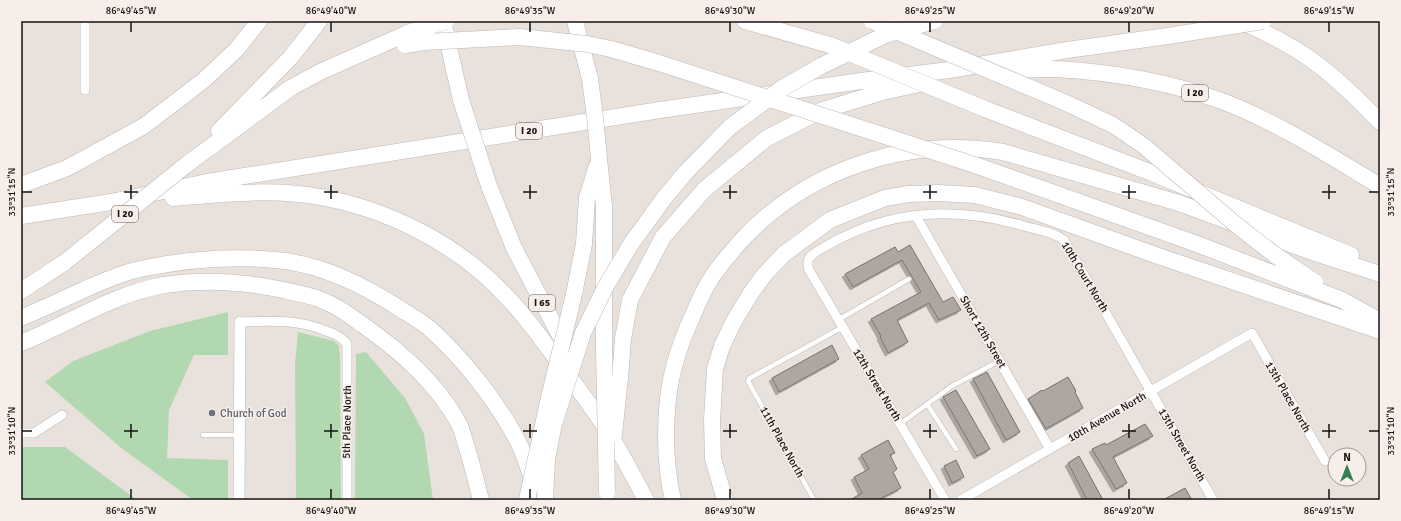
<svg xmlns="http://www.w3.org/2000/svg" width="1401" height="521" font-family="Signika,sans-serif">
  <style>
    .green { fill: #b1d8b0 }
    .building { fill: #aea6a1; stroke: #78706c; filter: url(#shadow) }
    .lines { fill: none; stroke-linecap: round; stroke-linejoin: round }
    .service-casing { stroke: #bfb7b2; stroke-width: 5.5 }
    .minor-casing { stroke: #bfb7b2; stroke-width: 10 }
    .tertiary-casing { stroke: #bfb7b2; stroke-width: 12 }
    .motorway-casing { stroke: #bfb7b2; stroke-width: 17 }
    .service { stroke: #fff; stroke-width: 4.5 }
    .minor { stroke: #fff; stroke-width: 9 }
    .tertiary { stroke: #fff; stroke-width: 11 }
    .motorway { stroke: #fff; stroke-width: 16 }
    .motorway-bridge-casing { stroke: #bfb7b2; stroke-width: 17; stroke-linecap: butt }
    .motorway-bridge { stroke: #fff; stroke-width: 16 }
    .ticks { fill: none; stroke: #161312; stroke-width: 1.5 }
    .worship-dot { fill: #6b7280; stroke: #f7eee9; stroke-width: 1.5 }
    .labels { text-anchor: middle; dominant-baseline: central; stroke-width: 3; stroke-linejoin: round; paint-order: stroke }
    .shield { fill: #f7eee9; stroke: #5a5552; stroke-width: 1 }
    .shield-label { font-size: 10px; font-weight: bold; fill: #161312 }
    .street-label { font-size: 11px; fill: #161312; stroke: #f7eee9 }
    .worship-label { font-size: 11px; fill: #5b616d; stroke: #f7eee9; text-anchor: start }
    .neatline { fill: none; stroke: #161312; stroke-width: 1.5 }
    .ticks-label { font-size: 10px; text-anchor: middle; fill: #161312 }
  </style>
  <defs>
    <filter id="shadow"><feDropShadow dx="-3" dy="3" stdDeviation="0" flood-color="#0004"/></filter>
  </defs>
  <rect width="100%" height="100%" fill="#e9e1dc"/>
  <path class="green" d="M228,312v43h-34l-25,55 -2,48 61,2v40h-35l-73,-53 -75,-65 28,-21 77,-30z
    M298,332l36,9 5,5 1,11 1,143h-45l-1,-137z
    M366,352l39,46 19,36 9,66h-78l1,-146z
    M21,447h44l72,53h-116z"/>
  <path class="building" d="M910,245l33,57 10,-5 8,13 -22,10 -10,-17 -32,17 11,22 -20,11 -8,-16 1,-1 -10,-17 50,-27 -19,-32 -49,27 -8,-13 50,-27 3,5z
    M832,345l7,14 -60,33 -7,-14z
    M987,372l33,60 -14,8 -33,-61z
    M1068,377l8,14 -1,1 8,16 -37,21 -18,-30 14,-9 1,1z
    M956,390l34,59 -13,7 -34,-59z
    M1145,424l8,12 -40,21 14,26 -11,6 -24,-40 13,-6 1,2z
    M888,440l7,13 -5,2 7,14 -4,3 8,16 -23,12h-28l12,-7 -8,-16 15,-8 -8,-14z
    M1079,456l24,44h-16l-19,-37z
    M956,460l8,17 -12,6 -8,-17z
    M1185,488l7,12h-29z"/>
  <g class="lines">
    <defs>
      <path id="service" d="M838,320l71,-41
        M927,404l29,45
        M900,424l52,-38 47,-25
        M203,435h36
        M814,500l-66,-119 2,-3 93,-51"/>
      <path id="minor" d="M85,90v-69
        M916,216l134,233
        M240,322c30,-1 57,-3 86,9 8,3 15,5 21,13v156
        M21,433h13l28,-18
        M945,500l-136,-230c-5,-15 8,-18 19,-25 62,-36 128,-39 196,-19 14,4 29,6 40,14l149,260
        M961,500l291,-167 73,128"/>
      <path id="tertiary" d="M239,500l1,-178"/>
      <path id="motorway" d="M443,21l18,79
        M575,21l15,58
        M745,21l85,24
        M1240,21c25,11 51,24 73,40 25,18 46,39 67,61
        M1000,70c19,0 37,-1 55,-1 57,3 114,13 167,32 55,21 108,55 158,85
        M985,109l167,64 199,82
        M219,131l72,-74 28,-36
        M599,159l5,47v143
        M186,165l106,-78 30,-16 86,-38
        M21,185l46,-17 77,-42 60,-46 33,-31 22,-28
        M489,186l25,62 53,101
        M173,198c49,-4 98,-10 147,-1 67,12 136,46 184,97 23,23 41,50 61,77 11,15 23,31 34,47 18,26 32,54 47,82
        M21,216l90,-14 96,-20 453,-72 201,-29 88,-11 118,-20 101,-14
        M21,291l44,-29
        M574,294l10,-50 3,-46 10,-32
        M1342,300l38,21
        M21,318c21,-9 41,-18 62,-28 18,-8 38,-17 57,-21 47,-10 97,-14 145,-8 44,6 84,27 120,51 8,5 17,10 24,16 35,31 72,78 92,120 7,17 12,35 18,52
        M21,343c47,-19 92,-49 143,-58 40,-6 75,-4 114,4 14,3 28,5 41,10 17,6 30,16 44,26 38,27 74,58 96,99 3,6 5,14 7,21 6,18 10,36 15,55
        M620,378l3,-39 7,-39 33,-63 42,-48 62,-51 53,-27 62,-19 47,-10
        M673,500c-7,-29 -8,-60 -6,-90 2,-33 12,-65 26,-95 5,-12 10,-24 17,-35 8,-13 19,-25 28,-36 67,-74 167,-108 265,-92l176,51 136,50 65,21
        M725,500l-12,-41 -1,-39 3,-51 7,-23 12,-25 17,-28 13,-18 20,-21 46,-34 55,-22 24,-4 29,-1 37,2 47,12 139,50 219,74"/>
    </defs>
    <use href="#service" class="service-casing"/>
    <use href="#minor" class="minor-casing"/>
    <use href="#tertiary" class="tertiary-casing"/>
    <use href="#motorway" class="motorway-casing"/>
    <use href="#service" class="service"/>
    <use href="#minor" class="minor"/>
    <use href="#tertiary" class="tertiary"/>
    <use href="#motorway" class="motorway"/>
    <defs>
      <path id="motorway-bridge" d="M872,21l192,81 49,23 31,21 90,77 41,32 40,27
        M408,33l38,-12
        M1168,36l95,-15
        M405,45l19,-3 96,-5 67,7 24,5 48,14 316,102 222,79 145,56
        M830,45l155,64
        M590,79l5,38 4,42
        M461,100l28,86
        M65,262l121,-97
        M604,349l3,143
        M614,434l6,-56
        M527,500l21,-98 26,-108
        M545,500l2,-41 7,-35 29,-91 23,-47 25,-42 34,-47 21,-25 44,-45 51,-38 40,-23 64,-31 49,-14"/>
    </defs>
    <use href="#motorway-bridge" class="motorway-bridge-casing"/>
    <use href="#motorway-bridge" class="motorway-bridge"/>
  </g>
  <path class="ticks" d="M131,22v10M331,22v10M530,22v10M730,22v10M930,22v10M1129,22v10M1329,22v10M131,185v14M331,185v14M530,185v14M730,185v14M930,185v14M1129,185v14M1329,185v14M22,192h10M124,192h14M324,192h14M523,192h14M723,192h14M923,192h14M1122,192h14M1322,192h14M1369,192h10M131,424v14M331,424v14M530,424v14M730,424v14M930,424v14M1129,424v14M1329,424v14M22,431h10M124,431h14M324,431h14M523,431h14M723,431h14M923,431h14M1122,431h14M1322,431h14M1369,431h10M131,489v10M331,489v10M530,489v10M730,489v10M930,489v10M1129,489v10M1329,489v10"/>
  <circle class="worship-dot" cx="212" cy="413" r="4"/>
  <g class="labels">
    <g class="shield">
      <rect x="1182" y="85" width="26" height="16" rx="3"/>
      <rect x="516" y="123" width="26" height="16" rx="3"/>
      <rect x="112" y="206" width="26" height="16" rx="3"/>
      <rect x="529" y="295" width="26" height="16" rx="3"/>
    </g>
    <g class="shield-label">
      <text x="1195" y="93">I 20</text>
      <text x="529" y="131">I 20</text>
      <text x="125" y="214">I 20</text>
      <text x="542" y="303">I 65</text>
    </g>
    <g class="street-label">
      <text transform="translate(1085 277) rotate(59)">10th Court North</text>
      <text transform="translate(983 332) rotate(60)">Short 12th Street</text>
      <text transform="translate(877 385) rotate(59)">12th Street North</text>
      <text transform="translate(1288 397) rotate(60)">13th Place North</text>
      <text transform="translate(1107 417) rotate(-30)">10th Avenue North</text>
      <text transform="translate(347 422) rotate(-89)">5th Place North</text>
      <text transform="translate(782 442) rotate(61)">11th Place North</text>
      <text transform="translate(1182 445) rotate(60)">13th Street North</text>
    </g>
    <g class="worship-label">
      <text x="220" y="413">Church of God</text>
    </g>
  </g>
  <rect width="1401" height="521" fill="none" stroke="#f7eee9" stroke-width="44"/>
  <g transform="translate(1347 467)"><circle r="19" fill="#f7eee9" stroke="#9d9693"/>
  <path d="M0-3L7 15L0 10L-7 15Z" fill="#2f8153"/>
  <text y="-6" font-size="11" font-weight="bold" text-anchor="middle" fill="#161312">N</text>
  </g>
  <rect x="22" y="22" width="1357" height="477" class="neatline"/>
  <g class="ticks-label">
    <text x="131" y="14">86°49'45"W</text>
    <text x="331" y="14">86°49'40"W</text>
    <text x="530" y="14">86°49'35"W</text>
    <text x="730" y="14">86°49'30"W</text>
    <text x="930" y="14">86°49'25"W</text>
    <text x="1129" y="14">86°49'20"W</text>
    <text x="1329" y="14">86°49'15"W</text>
    <text transform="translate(11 192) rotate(-90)" y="4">33°31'15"N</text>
    <text transform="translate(1390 192) rotate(-90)" y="4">33°31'15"N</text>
    <text transform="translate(11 431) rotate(-90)" y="4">33°31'10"N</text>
    <text transform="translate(1390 431) rotate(-90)" y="4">33°31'10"N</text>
    <text x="131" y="514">86°49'45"W</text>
    <text x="331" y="514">86°49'40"W</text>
    <text x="530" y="514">86°49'35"W</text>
    <text x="730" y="514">86°49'30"W</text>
    <text x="930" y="514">86°49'25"W</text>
    <text x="1129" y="514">86°49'20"W</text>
    <text x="1329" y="514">86°49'15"W</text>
  </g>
</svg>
